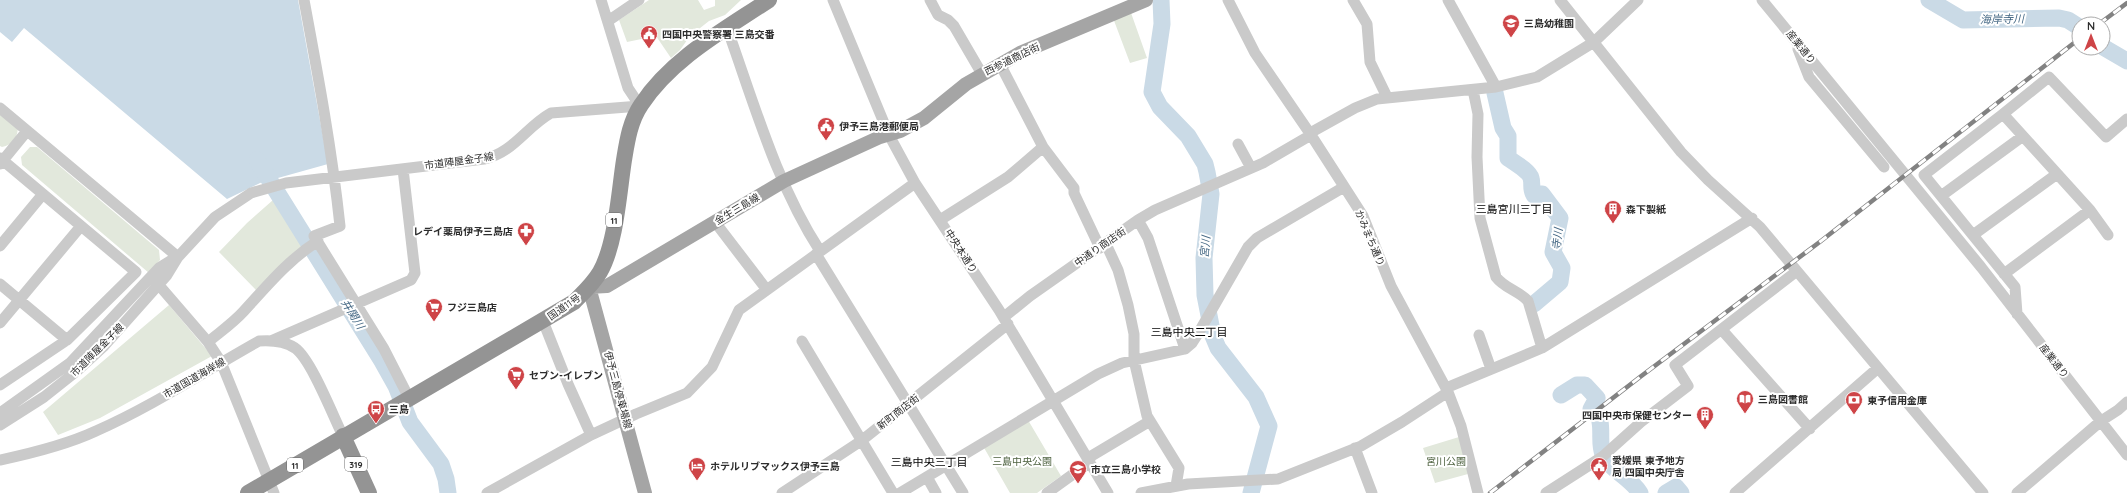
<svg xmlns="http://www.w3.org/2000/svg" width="2127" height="493" font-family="Quicksand,'Noto Sans JP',sans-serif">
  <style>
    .green { fill: #e2e8dc }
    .water { fill: #cadae6 }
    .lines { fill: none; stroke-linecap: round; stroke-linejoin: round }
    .river { stroke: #cadae6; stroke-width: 17 }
    .minor { stroke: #cacaca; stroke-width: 11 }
    .major { stroke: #a5a5a5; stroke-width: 14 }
    .highway { stroke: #949494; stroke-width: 16 }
    .rail-casing { stroke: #828282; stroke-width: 4.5 }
    .rail { stroke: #fff; stroke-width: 3; stroke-dasharray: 9; stroke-linecap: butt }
    .labels { text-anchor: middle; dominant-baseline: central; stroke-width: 4; stroke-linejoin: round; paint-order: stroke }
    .shield { fill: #fff; stroke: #6c6c6c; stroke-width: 1 }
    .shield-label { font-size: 9px; font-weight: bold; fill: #2d2d2d }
    .poi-label { font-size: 10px; font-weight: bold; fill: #2d2d2d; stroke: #fff; text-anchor: start }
    .street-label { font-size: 10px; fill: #2d2d2d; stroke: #fff }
    .park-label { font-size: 10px; fill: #4e6240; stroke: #fff }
    .water-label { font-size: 11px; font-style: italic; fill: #456884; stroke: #fff }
    .neighbourhood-label { font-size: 11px; fill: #000; stroke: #fff }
  </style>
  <rect width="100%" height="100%" fill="#fff"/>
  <path class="green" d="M649,0h49l6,10 11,-4v-6h26l-16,15 -16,6 -19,15 -10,14 -9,8 -15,-22 -29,6 -8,-22z
    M1130,10l17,48 -17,5 -17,-45z
    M0,114l18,14c-1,10 -5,17 -16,19l-2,-1z
    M30,147h7l122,103 1,10 -11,13 -127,-108 -1,-8z
    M273,200l30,46 -46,45 -38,-39 28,-29z
    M169,305l43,51 -112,62 -42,17 -15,-23z
    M1028,420l33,56 -24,17h-27l-27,-47z
    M1459,437l9,37 -33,9 -12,-35z"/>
  <path class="water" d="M0,0h298l30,164 -68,19 -33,16 -203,-171 -12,14 -12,-10z"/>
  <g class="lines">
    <path class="river" d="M1161,0l1,24 -10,68 8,15 28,29 17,28 2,8 4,22 -7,64 1,37 8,41 5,12 38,49 13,29 -18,67
      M1929,0l34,20 96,-2 9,2 11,7
      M2103,47l24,14
      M1495,93l8,35 5,8v22c7,5 21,13 23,20 2,6 -1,11 3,17l8,-1 18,24 -7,34 9,16 -2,14 -26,22
      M257,160l125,201 14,25 14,36 31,42 5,15 2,14
      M1561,395l16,-10h8l12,13 -6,11
      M1600,422c2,10 -1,24 3,32 7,16 28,24 37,39
      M1666,493l10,-6 5,6"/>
    <path class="minor" d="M304,0c14,75 28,150 36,226l-26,10 70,113 25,49
      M601,0l27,88 12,18
      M833,0l56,135 26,48 84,127 109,183
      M930,0l8,15 10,5 6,6 28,48
      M1228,0l27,53 56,82 52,81 28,70 57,106 13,34 17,67
      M1353,0l14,24 3,38 17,35
      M1448,0l48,87
      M1560,0l121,152 27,28 52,47 223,266
      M1762,0l219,267 146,188
      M608,21l31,-21
      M727,28c27,75 49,155 93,223
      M1798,49l11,28 75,90
      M1000,64l43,83
      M1473,90l5,24 -1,43 3,61 16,59c8,11 23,14 32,24l14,47
      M0,108l178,149
      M2003,114l-79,61 91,112 2,27
      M1310,133l45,-25 22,-9 119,-12 41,-10 57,-35 44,-42
      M1238,144l13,24
      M0,158l136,114 -69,68 -67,-56
      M0,164l27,-33
      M1941,196l82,-60
      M940,220l68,-43 35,-30 31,41v5l26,55
      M1138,220l10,18 37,111
      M715,222l52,68
      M1973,235l84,-61
      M2108,235l-18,-25 -87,-96 46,-37 57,60 21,-18
      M1106,244l12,26 10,35 6,29v26l13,56 32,52 -3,18
      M0,246l43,-52
      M816,254l147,239
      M2004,274l86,-64
      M158,284l50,58 13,20 53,131
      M1004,317l26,-21 108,-76 17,-10 108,-47 48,-28
      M543,321l25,63 23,51
      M0,323l81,-97
      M1722,330l88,99
      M1479,335l12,34
      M273,340l138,-60 4,-7 -12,-104
      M802,341l91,152
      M208,342c12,-10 25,-19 35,-30 24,-26 45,-52 75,-71
      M0,385l67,-45
      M1446,388l96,-40 210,-130
      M0,413l70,-50 89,-95 16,-10
      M0,425l44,-28 34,-27 25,-23 64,-72 11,-18 37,-40 36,-24 35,-10 198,-24c29,-6 42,-32 67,-46l89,-7
      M1355,448l17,45
      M1088,458l62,-37
      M0,460c33,-7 66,-15 96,-29 57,-25 109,-60 163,-90 14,-1 25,0 36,7 16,11 38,68 48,88
      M927,477l9,16
      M487,493l104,-58 45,-21 51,-21 25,-26 27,-57 176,-127
      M782,493l79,-52 147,-117
      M900,493l198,-119 24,-11 63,-14 7,-6 7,-11 49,-85 9,-9 87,-51
      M1047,493l43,-31
      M1141,493l47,-9 90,-5 83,-33 41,-24 46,-30
      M1546,493l56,-36 39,-35 47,-36 -13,-21 122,-94
      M1735,493l143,-125
      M2017,493l84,-72 17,-11 9,-8"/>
    <path class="major" d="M645,493l-56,-206 18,-1 177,-105 96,-44 20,-6 24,-13 42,-34 54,-31 126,-53"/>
    <path class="highway" d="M343,436l26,57
      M248,493l326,-191c9,-9 19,-18 26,-30 16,-28 19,-80 24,-112 3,-18 6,-39 17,-55 30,-46 83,-75 128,-105"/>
    <defs>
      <path id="rail" d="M2099,24l28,-21
        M1490,493l150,-116 181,-136 258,-202"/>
    </defs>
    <use href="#rail" class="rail-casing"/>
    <use href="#rail" class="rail"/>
  </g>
  <defs>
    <symbol id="school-pin" viewBox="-11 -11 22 30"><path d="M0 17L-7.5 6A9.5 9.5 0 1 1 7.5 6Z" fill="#ce4447" stroke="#fff"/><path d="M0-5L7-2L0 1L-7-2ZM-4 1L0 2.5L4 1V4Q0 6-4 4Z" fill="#fff"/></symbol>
    <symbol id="civic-pin" viewBox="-11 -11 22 30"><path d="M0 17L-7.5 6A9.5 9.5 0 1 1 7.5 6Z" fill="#ce4447" stroke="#fff"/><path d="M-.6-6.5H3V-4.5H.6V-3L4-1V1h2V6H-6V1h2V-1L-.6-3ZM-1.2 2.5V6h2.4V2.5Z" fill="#fff"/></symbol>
    <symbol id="building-pin" viewBox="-11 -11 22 30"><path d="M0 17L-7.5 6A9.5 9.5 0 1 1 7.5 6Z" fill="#ce4447" stroke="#fff"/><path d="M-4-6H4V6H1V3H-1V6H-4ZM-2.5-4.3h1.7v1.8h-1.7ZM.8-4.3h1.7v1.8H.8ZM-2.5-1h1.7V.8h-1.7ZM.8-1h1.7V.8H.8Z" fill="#fff"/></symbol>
    <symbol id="pharmacy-pin" viewBox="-11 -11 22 30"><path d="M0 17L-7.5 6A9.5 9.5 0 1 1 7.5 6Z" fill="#ce4447" stroke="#fff"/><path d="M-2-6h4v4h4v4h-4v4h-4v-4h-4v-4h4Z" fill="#fff"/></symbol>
    <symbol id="supermarket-pin" viewBox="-11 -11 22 30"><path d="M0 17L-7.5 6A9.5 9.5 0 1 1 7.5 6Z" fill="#ce4447" stroke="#fff"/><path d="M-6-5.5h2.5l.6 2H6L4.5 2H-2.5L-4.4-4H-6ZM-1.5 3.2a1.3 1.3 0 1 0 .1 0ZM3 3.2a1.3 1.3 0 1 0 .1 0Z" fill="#fff"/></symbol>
    <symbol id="library-pin" viewBox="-11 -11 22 30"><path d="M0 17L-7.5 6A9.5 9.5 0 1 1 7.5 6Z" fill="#ce4447" stroke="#fff"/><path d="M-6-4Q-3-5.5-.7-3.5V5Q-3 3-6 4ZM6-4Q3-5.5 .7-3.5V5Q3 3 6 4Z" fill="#fff"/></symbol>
    <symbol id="bank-pin" viewBox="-11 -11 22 30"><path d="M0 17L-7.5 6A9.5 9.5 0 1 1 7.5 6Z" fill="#ce4447" stroke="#fff"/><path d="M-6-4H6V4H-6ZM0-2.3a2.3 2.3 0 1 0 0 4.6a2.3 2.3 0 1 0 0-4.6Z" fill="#fff"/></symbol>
    <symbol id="bus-pin" viewBox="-11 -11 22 30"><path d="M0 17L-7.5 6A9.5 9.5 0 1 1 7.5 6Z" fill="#ce4447" stroke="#fff"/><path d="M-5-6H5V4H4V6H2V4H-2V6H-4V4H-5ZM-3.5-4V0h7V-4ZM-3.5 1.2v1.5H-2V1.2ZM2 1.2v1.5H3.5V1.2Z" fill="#fff"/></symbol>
    <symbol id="hotel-pin" viewBox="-11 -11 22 30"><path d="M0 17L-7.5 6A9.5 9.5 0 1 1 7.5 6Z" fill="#ce4447" stroke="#fff"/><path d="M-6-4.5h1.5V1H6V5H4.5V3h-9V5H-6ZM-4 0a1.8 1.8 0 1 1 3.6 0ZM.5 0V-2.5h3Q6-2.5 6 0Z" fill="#fff"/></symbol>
  </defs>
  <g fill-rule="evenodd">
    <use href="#school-pin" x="1501" y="13" width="20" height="27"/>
    <use href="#civic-pin" x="639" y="24" width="20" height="27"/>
    <use href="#civic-pin" x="816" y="116" width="20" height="27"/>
    <use href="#building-pin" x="1603" y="199" width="20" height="27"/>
    <use href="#pharmacy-pin" x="516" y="221" width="20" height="27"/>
    <use href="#supermarket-pin" x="424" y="297" width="20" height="27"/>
    <use href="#supermarket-pin" x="506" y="365" width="20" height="27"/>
    <use href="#library-pin" x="1735" y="389" width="20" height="27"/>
    <use href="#bank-pin" x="1844" y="390" width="20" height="27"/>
    <use href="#bus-pin" x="366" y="399" width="20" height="27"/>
    <use href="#building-pin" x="1695" y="405" width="20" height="27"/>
    <use href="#hotel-pin" x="687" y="456" width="20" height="27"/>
    <use href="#civic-pin" x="1589" y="456" width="20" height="27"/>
    <use href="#school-pin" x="1068" y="459" width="20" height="27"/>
  </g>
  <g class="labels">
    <g class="shield">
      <rect x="606" y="213" width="16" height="14" rx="3"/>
      <rect x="345" y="457" width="22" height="14" rx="3"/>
      <rect x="287" y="458" width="16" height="14" rx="3"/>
    </g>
    <g class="shield-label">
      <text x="614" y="220">11</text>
      <text x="356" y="464">319</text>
      <text x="295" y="465">11</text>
    </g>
    <g class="poi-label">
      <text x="1524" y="23">三島幼稚園</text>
      <text x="662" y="34">四国中央警察署 三島交番</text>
      <text x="839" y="126">伊予三島港郵便局</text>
      <text x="1626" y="209">森下製紙</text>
      <text x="513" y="231" text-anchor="end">レデイ薬局伊予三島店</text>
      <text x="447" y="307">フジ三島店</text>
      <text x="529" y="375">セブン-イレブン</text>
      <text x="1758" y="399">三島図書館</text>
      <text x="1867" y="400">東予信用金庫</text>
      <text x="389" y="409">三島</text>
      <text x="1692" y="415" text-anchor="end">四国中央市保健センター</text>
      <text x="1612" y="460">愛媛県 東予地方<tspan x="1612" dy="12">局 四国中央庁舎</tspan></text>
      <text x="710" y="466">ホテルリブマックス伊予三島</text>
      <text x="1091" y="469">市立三島小学校</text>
    </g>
    <g class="street-label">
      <text transform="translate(1801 47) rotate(51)">産業通り</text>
      <text transform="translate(1012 59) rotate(-26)">西参道商店街</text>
      <text transform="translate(459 161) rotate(-8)">市道陣屋金子線</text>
      <text transform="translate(737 209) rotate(-31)">金生三島線</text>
      <text transform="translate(1370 238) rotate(67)">かみまち通り</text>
      <text transform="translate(1100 247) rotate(-35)">中通り商店街</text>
      <text transform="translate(961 251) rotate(57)">中央本通り</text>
      <text transform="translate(564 307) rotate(-35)">国道11号</text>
      <text transform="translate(97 350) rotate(-45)">市道陣屋金子線</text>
      <text transform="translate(2054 361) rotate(52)">産業通り</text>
      <text transform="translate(194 378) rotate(-30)">市道国道海岸線</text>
      <text transform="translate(618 390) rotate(75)">伊予三島停車場線</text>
      <text transform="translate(898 412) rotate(-38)">新町商店街</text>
    </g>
    <g class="park-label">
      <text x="1022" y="461">三島中央公園</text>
      <text x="1446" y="461">宮川公園</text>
    </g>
    <g class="water-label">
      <text transform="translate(2002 19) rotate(-1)">海岸寺川</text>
      <text transform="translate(1557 239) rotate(-83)">寺川</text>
      <text transform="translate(1205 247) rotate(-85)">宮川</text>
      <text transform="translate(353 314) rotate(58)">井関川</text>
    </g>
    <g class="neighbourhood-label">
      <text x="1514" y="209">三島宮川三丁目</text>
      <text x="1189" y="332">三島中央二丁目</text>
      <text x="929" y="462">三島中央三丁目</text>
    </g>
  </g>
  <g transform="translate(2091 36)"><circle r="19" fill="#ffffff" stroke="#ababab"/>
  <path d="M0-3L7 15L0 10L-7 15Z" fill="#ce4447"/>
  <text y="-6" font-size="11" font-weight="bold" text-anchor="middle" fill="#2d2d2d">N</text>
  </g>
</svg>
